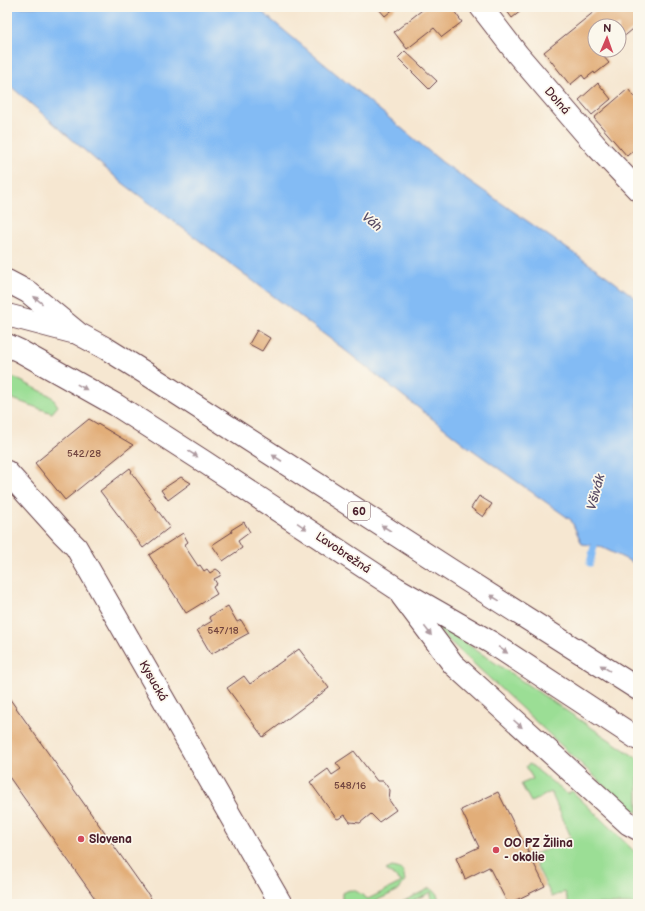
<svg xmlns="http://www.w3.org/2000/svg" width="645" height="911" font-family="'Balsamiq Sans',sans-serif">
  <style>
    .green { fill: #9bde95; stroke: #727e60 }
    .water { fill: #83bbf4; stroke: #666d90 }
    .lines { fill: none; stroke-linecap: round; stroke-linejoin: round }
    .stream { stroke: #83bbf4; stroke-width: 7 }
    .building { fill: #e2ae79 }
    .minor-casing { stroke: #643d44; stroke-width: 24 }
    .secondary-casing { stroke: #643d44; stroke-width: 24 }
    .primary-casing { stroke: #643d44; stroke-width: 24 }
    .minor { stroke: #fff; stroke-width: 22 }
    .secondary { stroke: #fff; stroke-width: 22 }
    .primary { stroke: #fff; stroke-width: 22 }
    .oneway { fill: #ae9aa0 }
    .poi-dot { fill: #d1495b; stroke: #fbf7ec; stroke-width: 1.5 }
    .labels { text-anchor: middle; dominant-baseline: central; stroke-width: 3.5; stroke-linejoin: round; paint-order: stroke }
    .number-label { font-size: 10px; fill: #70433e }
    .shield { fill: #fbf7ec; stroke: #7f6065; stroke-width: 1 }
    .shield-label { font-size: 11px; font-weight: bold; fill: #4a1f2b }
    .street-label { font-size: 12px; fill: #4a1f2b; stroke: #fbf7ec }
    .poi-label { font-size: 12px; font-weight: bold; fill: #4a1f2b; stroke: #fbf7ec; text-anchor: start }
    .water-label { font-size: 13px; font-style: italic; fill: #5b4e67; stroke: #fbf7ec }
  </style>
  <rect width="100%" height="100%" fill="#fbf7ec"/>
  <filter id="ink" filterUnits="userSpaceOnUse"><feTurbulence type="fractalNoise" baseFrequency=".025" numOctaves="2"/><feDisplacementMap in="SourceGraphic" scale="8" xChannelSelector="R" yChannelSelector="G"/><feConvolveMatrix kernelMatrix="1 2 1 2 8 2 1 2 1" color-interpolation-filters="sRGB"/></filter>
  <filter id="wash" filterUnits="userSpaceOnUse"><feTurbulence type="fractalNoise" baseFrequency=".012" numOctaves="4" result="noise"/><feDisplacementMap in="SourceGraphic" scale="16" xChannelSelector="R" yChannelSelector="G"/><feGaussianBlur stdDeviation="0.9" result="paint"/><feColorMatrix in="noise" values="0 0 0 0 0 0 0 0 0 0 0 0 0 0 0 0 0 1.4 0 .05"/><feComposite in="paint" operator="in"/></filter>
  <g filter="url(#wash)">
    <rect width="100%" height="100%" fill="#f6e7d1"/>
    <path class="green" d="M7,376l8,2 36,18 7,10 -6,7 -45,-16z
      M430,619l208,140v54l-14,-9 -196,-183z
      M530,764l37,30 5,-3 63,61 3,4v48h-69l-4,-12 -13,5 -20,-41 39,-19 -20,-45 -20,10 -10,-18 12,-5 -7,-13z
      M392,867l5,1 5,2 2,5 1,6 -6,9 -30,14h-26l-1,-2v-9c12,-7 16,0 26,6l34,-17 -16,-12z
      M430,888c6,3 11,10 7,16h-6v-12l-25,12h-8z"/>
    <path class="water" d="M7,7h249l186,155 166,115 30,23v265l-39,-19 -17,-2 -11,-24 -104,-74 -130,-102 -217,-163 -113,-98z"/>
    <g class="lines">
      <path class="stream" d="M590,563l6,-25"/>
    </g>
    <g id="blocks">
      <path class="building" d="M377,7h19l-11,9z
        M426,7h25l11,15 -20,15 -8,-9 -27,21 -13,-17z
        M504,7h22l-14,11z
        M600,7h24l4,5 6,-5h4v18l-17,14 2,3 -4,3v-19h-24v24h18l-9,7 5,6 -14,11 -1,-2 -9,7 -3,-4 -12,10 -26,-33z
        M405,51l32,30 -8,8 -31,-31z
        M598,83l13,16 -19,16 -13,-15z
        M628,89l10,12v45l-11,10 -33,-38z
        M257,330l13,8 -8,13 -13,-7z
        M89,419l44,26 -68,55 -30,-37z
        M130,468l2,3 -1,1 19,26 -1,1 21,28 -27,21 -43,-57z
        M181,477l10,6 -23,17 -7,-10z
        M479,496l13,8 -9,13 -12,-9z
        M244,522l6,10 -12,9 4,7 -19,13 -11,-16 20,-13 -1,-2z
        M183,533l5,9 -4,3 14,21 2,-1 4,6 3,-2 3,4 6,-4 3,2 2,2 -1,3 -6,3 3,5 -4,3 4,7 -31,19 -37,-58z
        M228,606l9,16 4,-2 8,13 -38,21 -14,-24 15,-9 -3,-4z
        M299,649l30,39 -66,49 -36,-49 17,-12 6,8z
        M7,695l148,209h-56l-92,-130z
        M354,751l23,30h6l7,9 -1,10 7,10 -17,12 -8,-8 -11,9 -10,-1 -5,-7 -7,4 -2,-1 -26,-36 18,-13 4,6 9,-6 -5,-6z
        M498,792l47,94 -37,18 -19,-37 -24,12 -9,-21 23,-11 -18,-37z"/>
    </g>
  </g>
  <g filter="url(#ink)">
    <use href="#blocks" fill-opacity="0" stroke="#643d44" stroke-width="1"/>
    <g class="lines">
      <defs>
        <path id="minor" d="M7,472l55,61 14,14 205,357"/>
        <path id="secondary" d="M481,7l37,48 79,92 41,43"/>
        <path id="primary" d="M7,281l21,11 51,42 28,15 40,25 302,195 189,120
          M7,315l65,17
          M7,345l13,6 96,54 87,56 193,127 96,55 146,96
          M402,596l51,68 176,160 9,5"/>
      </defs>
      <use href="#minor" class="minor-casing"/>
      <use href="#secondary" class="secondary-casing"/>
      <use href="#primary" class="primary-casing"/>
      <use href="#minor" class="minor"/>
      <use href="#secondary" class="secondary"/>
      <use href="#primary" class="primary"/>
    </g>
    <defs><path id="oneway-solid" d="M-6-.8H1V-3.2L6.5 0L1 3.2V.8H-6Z"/></defs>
    <g class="oneway">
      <use href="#oneway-solid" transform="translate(38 300) rotate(-140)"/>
      <use href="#oneway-solid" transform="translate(82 387) rotate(29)"/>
      <use href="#oneway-solid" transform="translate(193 454) rotate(32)"/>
      <use href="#oneway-solid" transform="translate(277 458) rotate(-147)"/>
      <use href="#oneway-solid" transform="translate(302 526) rotate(34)"/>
      <use href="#oneway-solid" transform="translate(386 528) rotate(-147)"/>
      <use href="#oneway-solid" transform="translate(495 598) rotate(-148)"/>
      <use href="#oneway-solid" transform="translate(428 631) rotate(53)"/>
      <use href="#oneway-solid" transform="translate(503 650) rotate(34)"/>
      <use href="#oneway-solid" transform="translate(605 668) rotate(-148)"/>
      <use href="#oneway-solid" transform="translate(518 724) rotate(42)"/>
    </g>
  </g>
  <g class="poi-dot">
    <circle cx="81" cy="839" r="4"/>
    <circle cx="496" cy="850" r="4"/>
  </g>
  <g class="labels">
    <g class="number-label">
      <text x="84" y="454">542/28</text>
      <text x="223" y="631">547/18</text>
      <text x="350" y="786">548/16</text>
    </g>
    <rect class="shield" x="348" y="502" width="22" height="18" rx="3"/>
    <g class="shield-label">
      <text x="359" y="511">60</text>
    </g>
    <g class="street-label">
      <text transform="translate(557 101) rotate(49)">Dolná</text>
      <text transform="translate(343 553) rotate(34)">Ľavobrežná</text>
      <text transform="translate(153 681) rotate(60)">Kysucká</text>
    </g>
    <g class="poi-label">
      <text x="89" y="839">Slovena</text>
      <text x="504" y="843">OO PZ Žilina<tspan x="504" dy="14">- okolie</tspan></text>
    </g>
    <g class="water-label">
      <text transform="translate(372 222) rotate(39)">Váh</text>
      <text transform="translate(596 492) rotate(-75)">Všivák</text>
    </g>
  </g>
  <rect width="645" height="911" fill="none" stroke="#fbf7ec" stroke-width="24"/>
  <g transform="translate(607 38) rotate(2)"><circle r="19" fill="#fbf7ec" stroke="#b4a19f"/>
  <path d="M0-3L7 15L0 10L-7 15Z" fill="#d1495b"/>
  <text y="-6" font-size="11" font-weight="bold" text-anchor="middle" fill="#4a1f2b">N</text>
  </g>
</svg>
